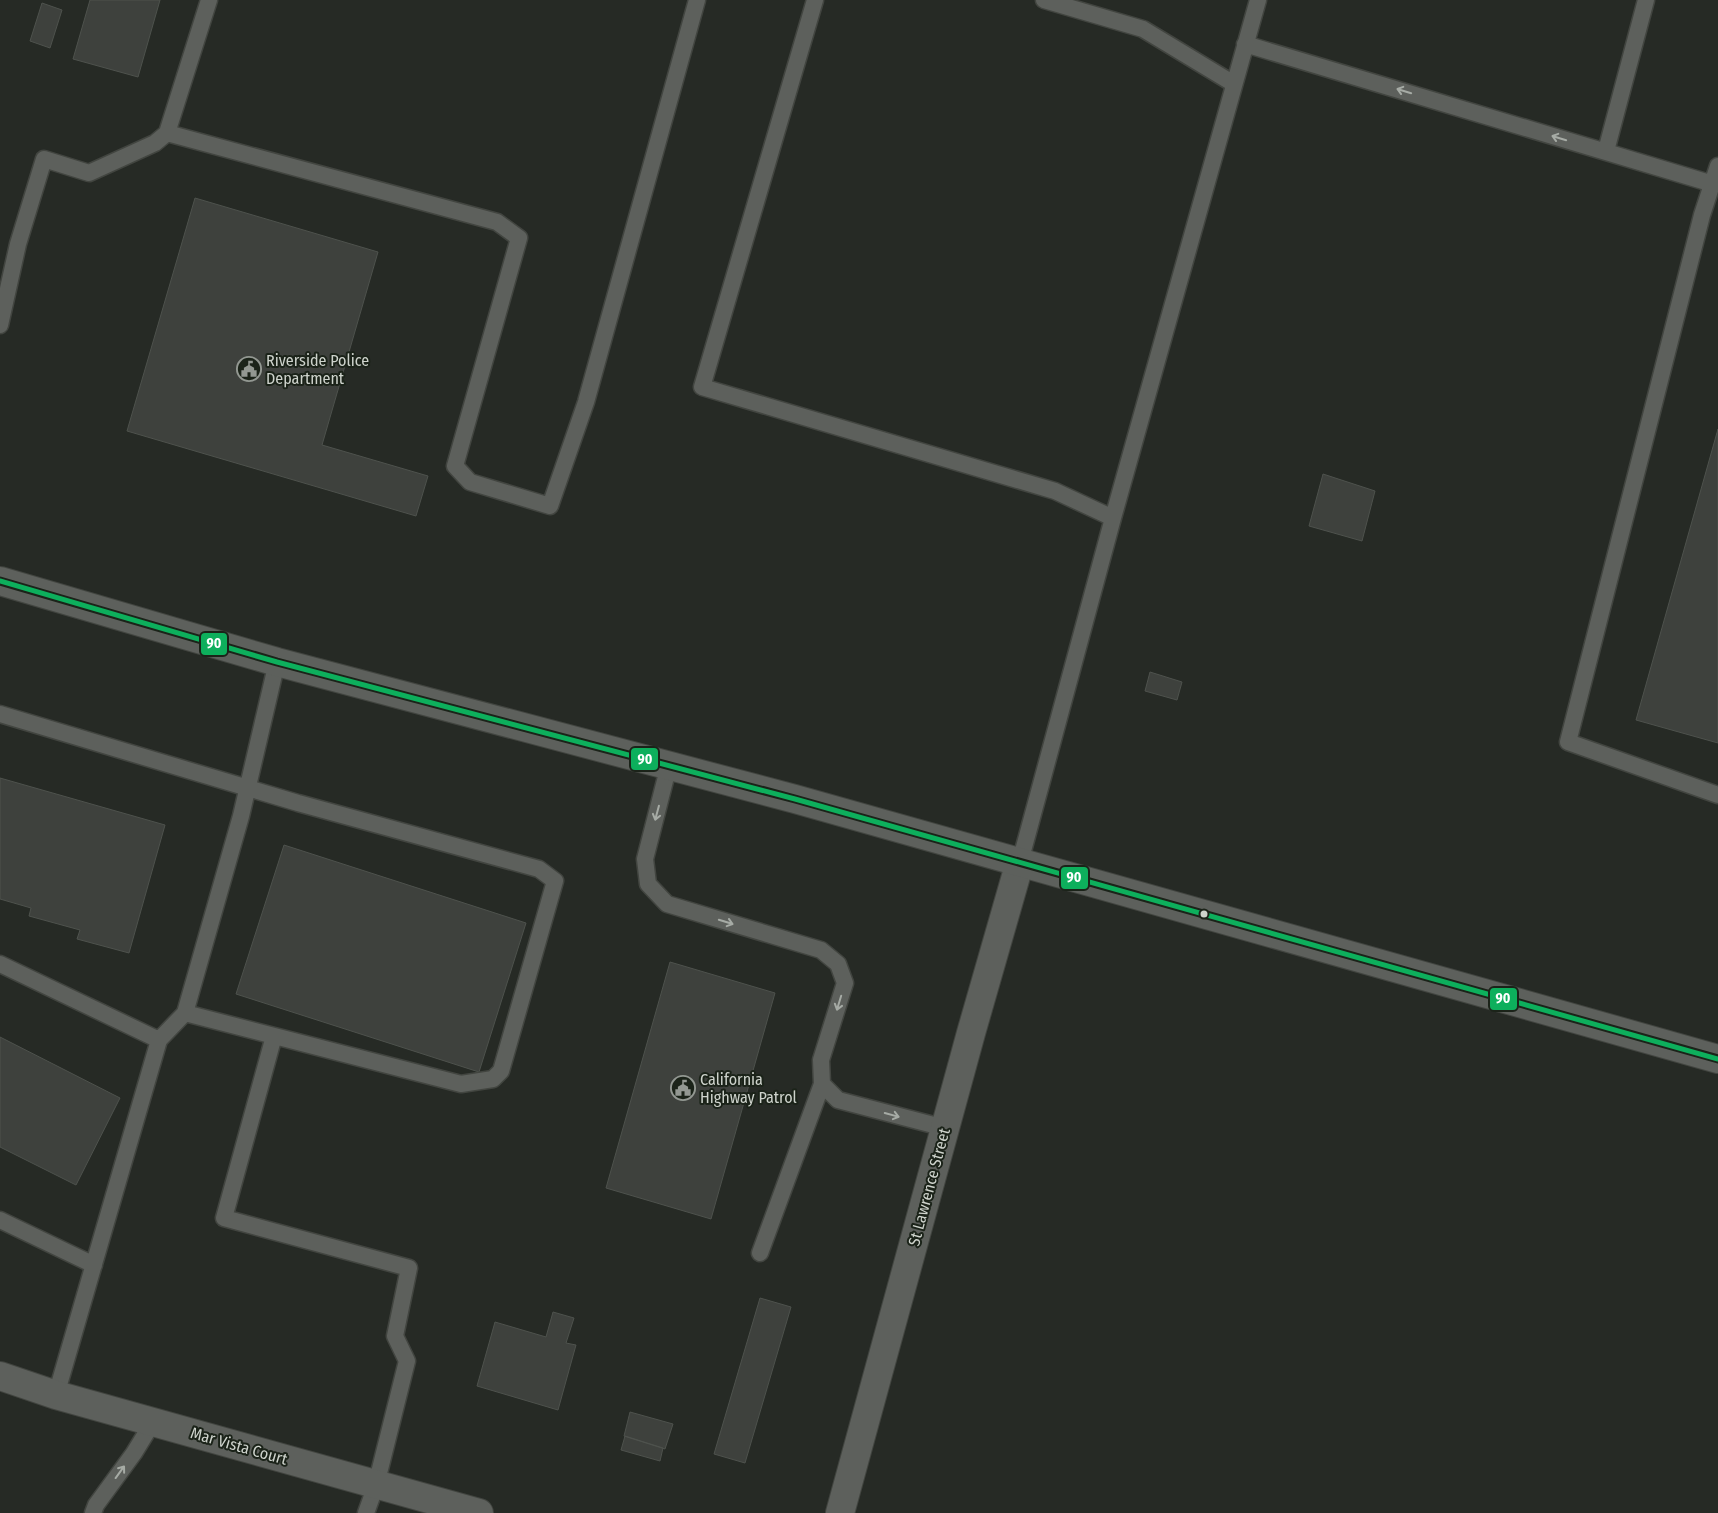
<svg xmlns="http://www.w3.org/2000/svg" width="1718" height="1513" font-family="'Fira Sans Condensed',sans-serif">
  <style>
    .building { fill: #3e413d; stroke: #4e524d }
    .lines { fill: none; stroke-linecap: round; stroke-linejoin: round }
    .service-casing { stroke: #424540; stroke-width: 19 }
    .minor-casing { stroke: #424540; stroke-width: 30 }
    .tertiary-casing { stroke: #424540; stroke-width: 30 }
    .service { stroke: #5d605c; stroke-width: 16 }
    .minor { stroke: #5d605c; stroke-width: 28 }
    .tertiary { stroke: #5d605c; stroke-width: 28 }
    .bus-1-casing { stroke: #1b2319; stroke-width: 9 }
    .bus-1 { stroke: #0daf5c; stroke-width: 5 }
    .oneway { stroke: #a6aba5 }
    .bus-dot { fill: #ced3cc; stroke: #1b2319; stroke-width: 2 }
    .labels { text-anchor: middle; dominant-baseline: central; stroke-width: 4; stroke-linejoin: round; paint-order: stroke }
    .poi-label { font-size: 16px; fill: #ced3cc; stroke: #1b2319; text-anchor: start }
    .street-label { font-size: 16px; fill: #ced3cc; stroke: #1b2319 }
    .line-badge { stroke: #1b2319; stroke-width: 2 }
    .badge-label { font-size: 14px; text-anchor: middle; font-weight: bold; fill: #fff }
  </style>
  <rect width="100%" height="100%" fill="#262a25"/>
  <path class="building" d="M90,0h70l-22,77 -65,-18z
    M42,3l20,7 -12,38 -20,-7z
    M195,198l183,54 -56,193 106,31 -12,40 -289,-85z
    M1718,429v314l-82,-23z
    M1323,474l52,17 -13,50 -53,-15z
    M1150,672l32,10 -5,18 -32,-9z
    M0,778l165,47 -36,128 -52,-14 3,-9 -51,-14 2,-8 -31,-9z
    M284,845l242,78 -47,149 -243,-78z
    M670,962l105,31 -64,226 -105,-31z
    M0,1037l120,61 -44,87 -76,-38z
    M760,1298l31,9 -46,156 -31,-9z
    M553,1312l21,6 -8,25 10,2 -18,65 -81,-24 18,-64 51,15z
    M630,1412l43,12 -8,25 -41,-13z
    M625,1436l38,12 -3,13 -39,-11z"/>
  <g class="lines">
    <defs>
      <path id="service" d="M815,0l-113,387 353,104 58,27
        M1044,0l99,29 91,55
        M1245,44l468,140
        M167,133l330,89 22,16 -64,228 15,16 80,24 36,-104 111,-402
        M1606,151l40,-151
        M1718,166l-16,49 -134,527 150,53
        M0,325l18,-81 26,-85 45,14 66,-30 12,-10 42,-133
        M0,714l298,89 241,66 16,12 -54,190 -8,8 -32,5 -276,-71
        M669,765l-24,94 3,25 19,20 154,46 17,14 7,19 -24,77 1,24 16,16 107,28
        M1020,862l93,-344 145,-518
        M0,964l159,76
        M274,1036l-50,182 185,50 -14,68 12,25 -31,124 -10,28
        M0,1220l94,45
        M760,1253l62,-169
        M56,1395l103,-355 26,-27 56,-197 36,-154
        M93,1513l3,-8 38,-52 19,-31"/>
      <path id="minor" d="M0,1376l56,19 423,118
        M840,1513l131,-480 49,-171"/>
      <path id="tertiary" d="M0,581l277,81 518,137 923,260"/>
    </defs>
    <use href="#service" class="service-casing"/>
    <use href="#minor" class="minor-casing"/>
    <use href="#tertiary" class="tertiary-casing"/>
    <use href="#service" class="service"/>
    <use href="#minor" class="minor"/>
    <use href="#tertiary" class="tertiary"/>
    <defs>
      <path id="bus-1" d="M0,581l277,81 518,137 923,260"/>
    </defs>
    <use href="#bus-1" class="bus-1-casing"/>
    <use href="#bus-1" class="bus-1"/>
  </g>
  <defs><path id="oneway-shaft" d="M-6 0H5M1.5-3L5.5 0L1.5 3" fill="none" stroke-width="1.6" stroke-linecap="round" stroke-linejoin="round" transform="scale(1.25)"/></defs>
  <g class="oneway">
    <use href="#oneway-shaft" transform="translate(1404 91) rotate(-163)"/>
    <use href="#oneway-shaft" transform="translate(1559 138) rotate(-163)"/>
    <use href="#oneway-shaft" transform="translate(657 813) rotate(105)"/>
    <use href="#oneway-shaft" transform="translate(726 922) rotate(17)"/>
    <use href="#oneway-shaft" transform="translate(839 1003) rotate(107)"/>
    <use href="#oneway-shaft" transform="translate(892 1115) rotate(15)"/>
    <use href="#oneway-shaft" transform="translate(120 1472) rotate(-54)"/>
  </g>
  <defs>
    <symbol id="civic-ring" viewBox="-11 -11 22 22"><circle r="9.5" fill="#1b2319" stroke="#939892" stroke-width="1.5"/><path d="M-.6-6.5H3V-4.5H.6V-3L4-1V1h2V6H-6V1h2V-1L-.6-3ZM-1.2 2.5V6h2.4V2.5Z" fill="#939892"/></symbol>
  </defs>
  <g fill-rule="evenodd">
    <use href="#civic-ring" x="235" y="355" width="28" height="28"/>
    <use href="#civic-ring" x="669" y="1074" width="28" height="28"/>
  </g>
  <circle class="bus-dot" cx="1204" cy="914" r="4.5"/>
  <g class="labels">
    <g class="poi-label">
      <text x="266" y="360">Riverside Police<tspan x="266" dy="18">Department</tspan></text>
      <text x="700" y="1079">California<tspan x="700" dy="18">Highway Patrol</tspan></text>
    </g>
    <g class="street-label">
      <text transform="translate(929 1187) rotate(-75)">St Lawrence Street</text>
      <text transform="translate(239 1446) rotate(16)">Mar Vista Court</text>
    </g>
  </g>
  <g class="line-badge">
    <rect x="200" y="632" width="28" height="24" rx="5" fill="#0daf5c"/>
    <rect x="630" y="747" width="29" height="24" rx="5" fill="#0daf5c"/>
    <rect x="1060" y="866" width="29" height="24" rx="5" fill="#0daf5c"/>
    <rect x="1489" y="987" width="29" height="24" rx="5" fill="#0daf5c"/>
  </g>
  <g class="badge-label">
    <text x="214" y="648">90</text>
    <text x="645" y="764">90</text>
    <text x="1074" y="882">90</text>
    <text x="1503" y="1003">90</text>
  </g>
</svg>
